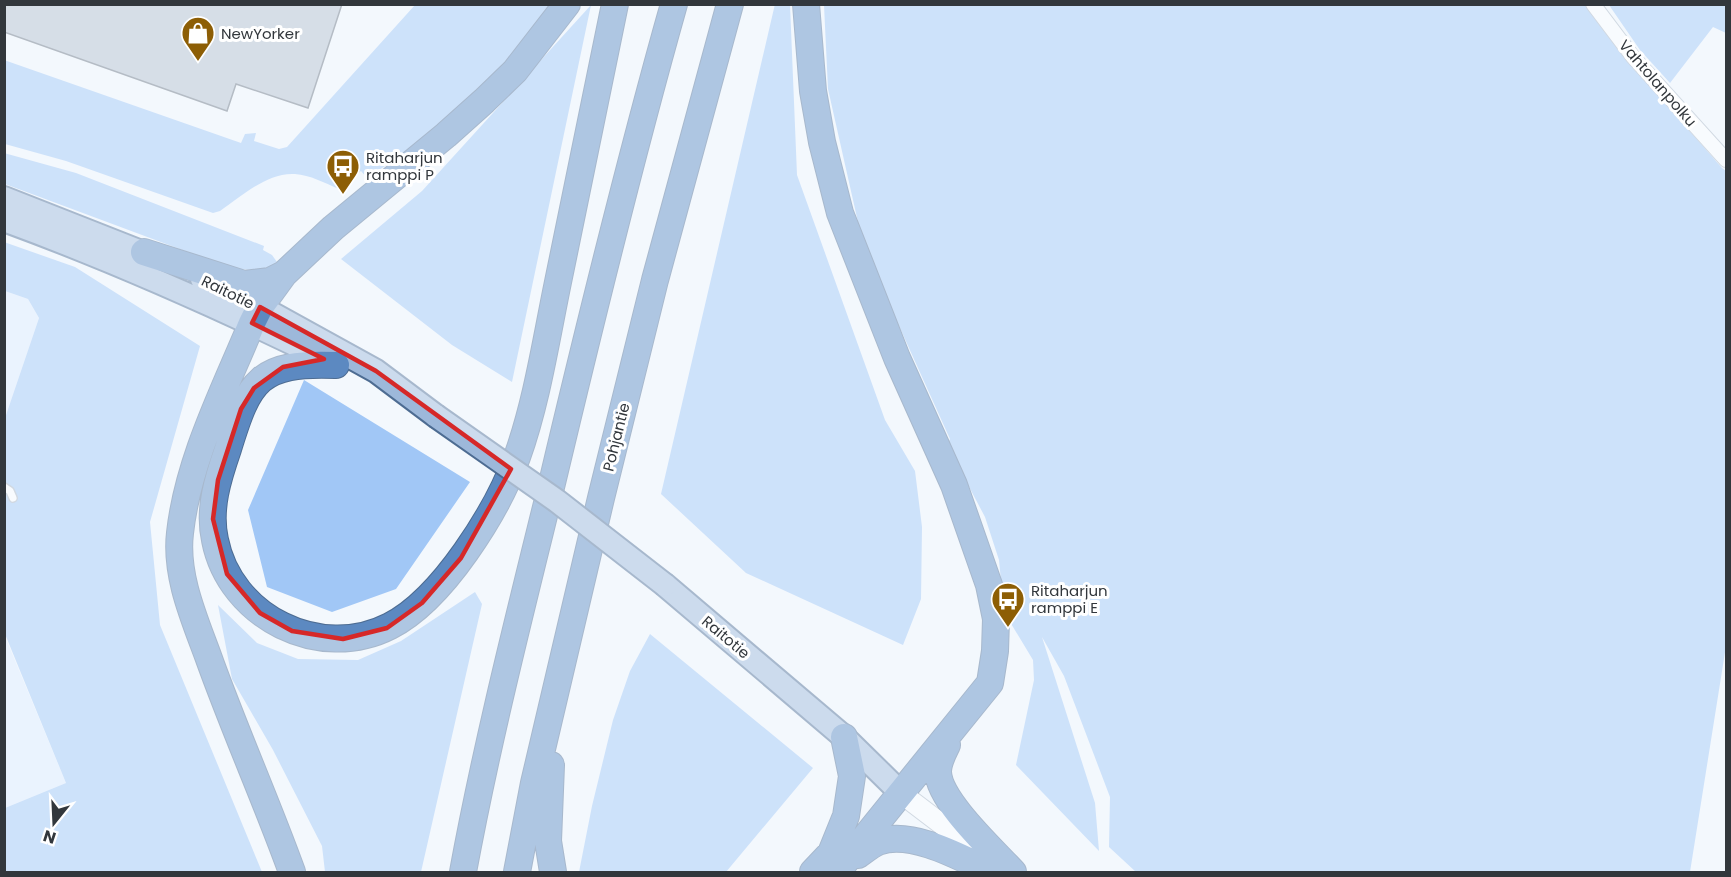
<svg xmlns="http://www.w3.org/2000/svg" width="1731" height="877" font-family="Poppins,sans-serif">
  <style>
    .built { fill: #e1eeff }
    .green { fill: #a1c7f6 }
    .building { fill: #b3becc; stroke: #6a7480; stroke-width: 1.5 }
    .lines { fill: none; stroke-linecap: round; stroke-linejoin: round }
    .service-casing { stroke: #a9b4c1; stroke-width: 10 }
    .minor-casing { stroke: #a9b4c1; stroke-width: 16 }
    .secondary-casing { stroke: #a9b4c1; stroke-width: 22 }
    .primary-casing { stroke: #4d6c92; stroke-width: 26 }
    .motorway-casing { stroke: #4d6c92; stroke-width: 28 }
    .service { stroke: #fff; stroke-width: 7 }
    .minor { stroke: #fff; stroke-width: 14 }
    .secondary { stroke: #fff; stroke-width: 20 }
    .primary { stroke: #9db8da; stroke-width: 22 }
    .motorway { stroke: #5c89c1; stroke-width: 26 }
    .primary-bridge-casing { stroke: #4d6c92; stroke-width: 26; stroke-linecap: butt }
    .primary-bridge { stroke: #9db8da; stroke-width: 22 }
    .marked { fill: none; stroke: #d62828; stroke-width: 4.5; stroke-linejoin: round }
    .labels { text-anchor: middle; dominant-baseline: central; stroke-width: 6; stroke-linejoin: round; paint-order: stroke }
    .poi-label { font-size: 15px; fill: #32373c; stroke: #fff; text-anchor: start }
    .street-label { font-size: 15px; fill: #32373c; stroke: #fff }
  </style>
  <rect width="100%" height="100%" fill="#f3f8fd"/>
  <path class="built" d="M5,291l23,8 11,19 -34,100z
    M4,634l62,149 -61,25h-1z"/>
  <path class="green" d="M775,4l15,1 7,170 88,245 30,51 7,56 -1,72 -18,46 -157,-72 -85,-79z
    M415,5h144l-80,89 -76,60 -36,24 -6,-7 -22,18c-14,-6 -29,-14 -44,-15 -28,-2 -54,23 -75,37l-7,2 -147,-52 -61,-17 -1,-84 237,83 4,-9 11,-1 -2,8 25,8 8,-2z
    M591,5l-79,377 -60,-37 -111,-86 81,-68z
    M824,5h763l50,65 85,98 4,3v475l-36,226h-554l-27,-25 1,-50 -46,-121 -22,-39 53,166 4,48 -83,-86 18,-85 -1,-20 -29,-48 -5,-52 -14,-43 -38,-72 3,-6 -69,-153 -21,-55 -32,-142z
    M1609,5h117v28l-13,-6 -43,56 -30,-33z
    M4,153l72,20 188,73 -1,4 9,5 5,7c-14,11 -32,8 -49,5l-223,-83z
    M4,242l71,25 125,79 -50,176 10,103 102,247h-257v-64l61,-25 -61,-149 -1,-148 2,-5 -2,-1 1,-62 34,-100 -11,-19 -23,-8z
    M304,380l166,102 -74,107 -64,23 -65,-25 -19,-77z
    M475,592l7,12 -61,268h-96l-3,-26 -49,-96 -41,-71 -14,-74 39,38 41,16 60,1 43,-19z
    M650,634l163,134 -87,104h-147l13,-66 21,-86 17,-49z"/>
  <path class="building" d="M4,4h338l-34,104 -72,-24 -9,27 -223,-79z"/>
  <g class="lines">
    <defs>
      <path id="service" d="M4,487l6,4 3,7"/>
      <path id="minor" d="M1593,4l40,53 93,103"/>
      <path id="secondary" d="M902,794l88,67"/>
      <path id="primary" d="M4,198l155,61
        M4,220c109,40 217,88 321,139
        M202,279l58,28 116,64 60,45
        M665,585l179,152 58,57"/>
      <path id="motorway" d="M806,4l7,87 9,51 18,71 57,145 57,127 35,100 7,34 -1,32 -5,32 -153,189
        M144,252l100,32 26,-3 14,-7
        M336,365c-77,-3 -87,15 -108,84 -10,29 -20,60 -13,91 15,77 105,122 175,86 53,-27 107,-115 127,-169 20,-56 29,-117 41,-175 19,-92 38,-185 57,-278
        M947,745c-4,8 -9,17 -9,27 1,29 55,78 75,100
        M551,765l-3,76 5,31
        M858,855c6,-4 13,-10 20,-13 32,-13 84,16 113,30
        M292,872c-26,-72 -58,-143 -84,-216 -14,-38 -33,-81 -28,-123 8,-73 44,-142 72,-210l8,-16 24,-33 49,-46 113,-93 38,-34 31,-30 52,-67
        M463,872c24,-130 57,-259 89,-389 38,-160 77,-320 122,-479
        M517,872l17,-89 67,-285 54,-218 75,-276
        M813,872l18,-19 15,-37 6,-40 -8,-39"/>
    </defs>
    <use href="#service" class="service-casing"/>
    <use href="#minor" class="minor-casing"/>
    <use href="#secondary" class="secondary-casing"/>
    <use href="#primary" class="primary-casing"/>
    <use href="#motorway" class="motorway-casing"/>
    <use href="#service" class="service"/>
    <use href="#minor" class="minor"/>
    <use href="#secondary" class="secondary"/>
    <use href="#primary" class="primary"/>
    <use href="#motorway" class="motorway"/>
    <defs>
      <path id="primary-bridge" d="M436,416l121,85 108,84"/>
    </defs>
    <use href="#primary-bridge" class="primary-bridge-casing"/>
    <use href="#primary-bridge" class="primary-bridge"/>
  </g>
  <path d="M0 0H1731V877H0ZM260,307l116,64 135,98 -50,89 -39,45 -35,25 -44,11 -51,-8 -32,-18 -33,-39 -14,-55 5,-39 23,-71 13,-21 29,-21 41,-8 -72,-36z" fill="#f3f8fd" fill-opacity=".55" fill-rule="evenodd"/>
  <path class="marked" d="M260,307l116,64 135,98 -50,89 -39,45 -35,25 -44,11 -51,-8 -32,-18 -33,-39 -14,-55 5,-39 23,-71 13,-21 29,-21 41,-8 -72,-36z"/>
  <defs>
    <symbol id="shop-pin" viewBox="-11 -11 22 30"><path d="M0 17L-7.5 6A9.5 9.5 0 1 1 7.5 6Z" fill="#8d5e05" stroke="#fff"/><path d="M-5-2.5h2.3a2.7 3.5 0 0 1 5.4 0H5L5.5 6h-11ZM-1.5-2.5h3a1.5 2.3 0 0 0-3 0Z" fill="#fff"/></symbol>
    <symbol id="bus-pin" viewBox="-11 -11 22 30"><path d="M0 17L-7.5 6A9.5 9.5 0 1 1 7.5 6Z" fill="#8d5e05" stroke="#fff"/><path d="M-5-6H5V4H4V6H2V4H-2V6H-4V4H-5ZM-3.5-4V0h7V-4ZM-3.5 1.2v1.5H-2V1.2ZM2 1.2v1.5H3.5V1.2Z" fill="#fff"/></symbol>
  </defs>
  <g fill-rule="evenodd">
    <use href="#shop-pin" x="179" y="14" width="38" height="52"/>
    <use href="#bus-pin" x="324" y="147" width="38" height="52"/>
    <use href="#bus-pin" x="989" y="580" width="38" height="52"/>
  </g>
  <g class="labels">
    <g class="poi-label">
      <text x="221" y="33">NewYorker</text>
      <text x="366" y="157">Ritaharjun<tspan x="366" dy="17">ramppi P</tspan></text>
      <text x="1031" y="590">Ritaharjun<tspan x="1031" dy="17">ramppi E</tspan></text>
    </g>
    <g class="street-label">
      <text transform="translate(1658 83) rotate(49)">Vahtolanpolku</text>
      <text transform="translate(228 292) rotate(26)">Raitotie</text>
      <text transform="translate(616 437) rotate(-76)">Pohjantie</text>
      <text transform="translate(726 637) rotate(40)">Raitotie</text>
    </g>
  </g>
  <rect width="1731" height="877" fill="none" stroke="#32373c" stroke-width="12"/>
  <g transform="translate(54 823) rotate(198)" stroke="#ffffff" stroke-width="4.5" paint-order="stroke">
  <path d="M0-4.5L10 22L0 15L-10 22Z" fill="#32373c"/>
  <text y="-9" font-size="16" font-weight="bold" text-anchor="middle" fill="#32373c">N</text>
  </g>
</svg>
